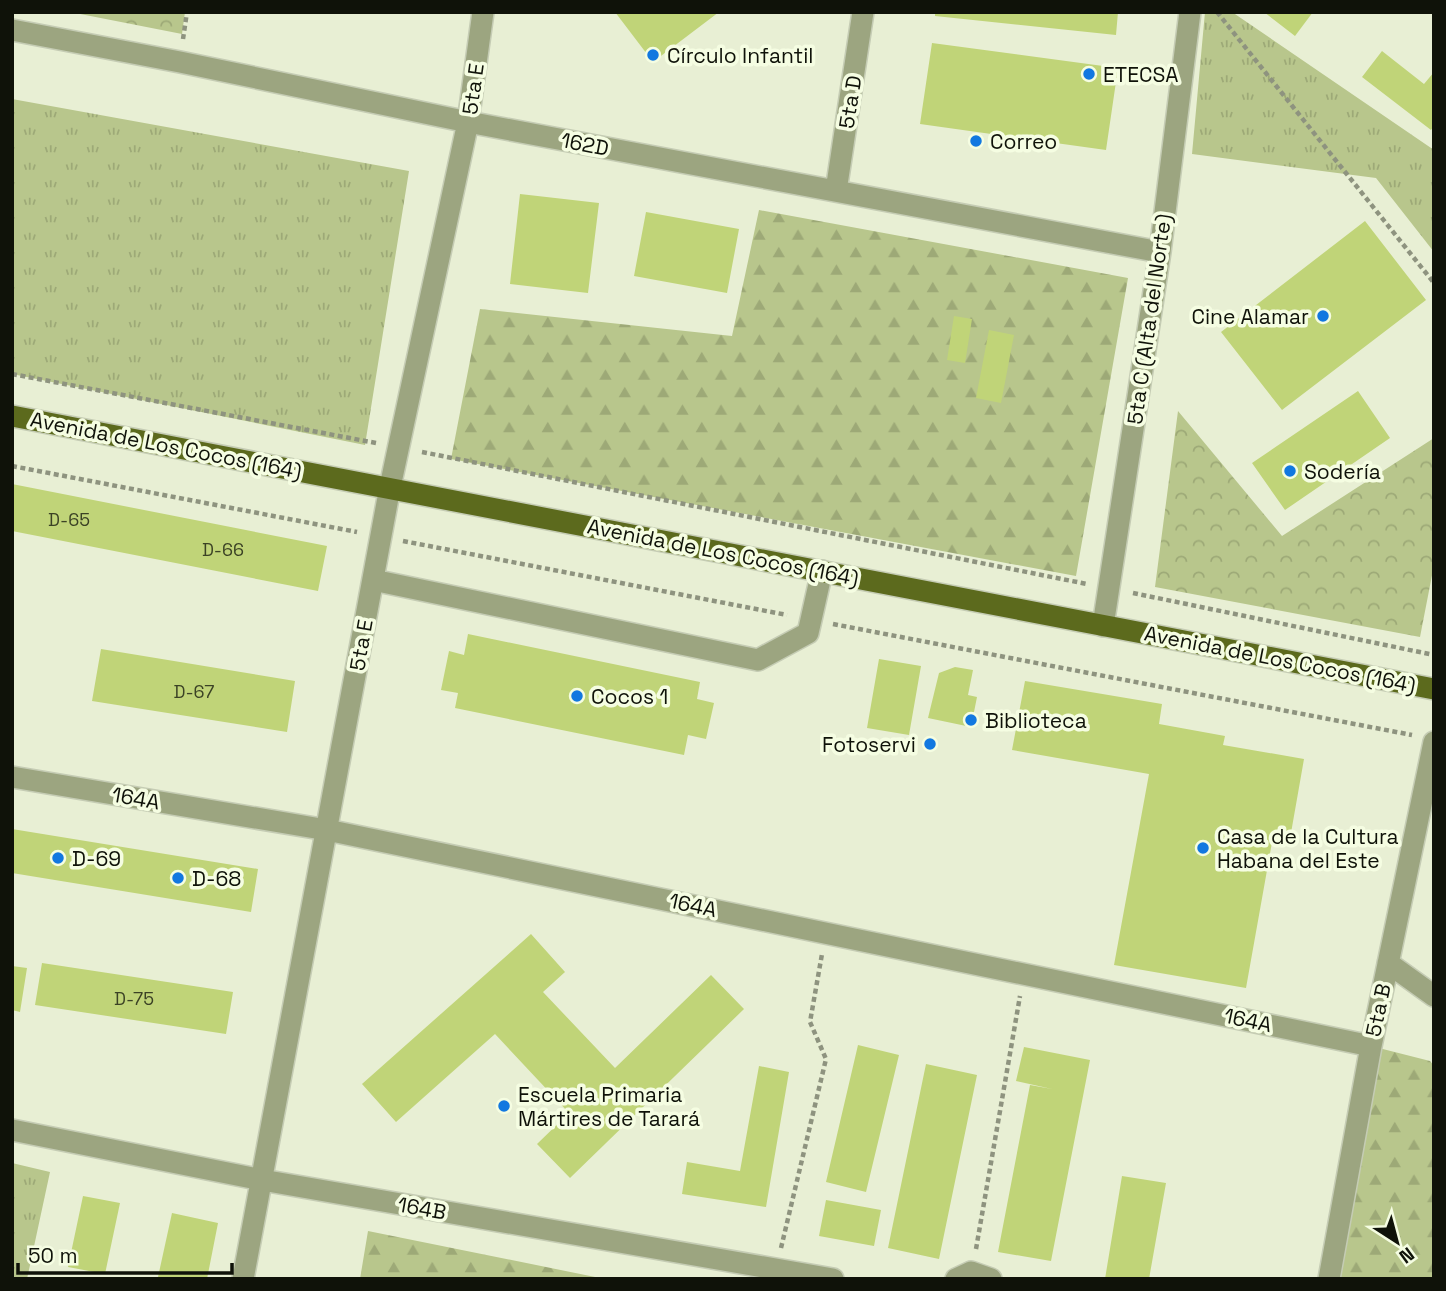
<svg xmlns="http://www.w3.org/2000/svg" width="1446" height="1291" font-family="'Space Grotesk',sans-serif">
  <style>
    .grass { fill: url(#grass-tufts) }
    .forest { fill: url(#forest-firs) }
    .park { fill: url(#park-crowns) }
    .building { fill: #c0d478 }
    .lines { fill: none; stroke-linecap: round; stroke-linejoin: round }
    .minor-casing { stroke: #c5ccb4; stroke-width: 24 }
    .major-casing { stroke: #c5ccb4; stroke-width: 24 }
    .path { stroke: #8e937f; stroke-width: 4.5; stroke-dasharray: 5 3.5; stroke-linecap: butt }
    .minor { stroke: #9ca580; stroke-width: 21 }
    .major { stroke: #5c6a1d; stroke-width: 21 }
    .poi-dot { fill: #1278e0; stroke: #f5fde2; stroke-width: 2.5 }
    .labels { text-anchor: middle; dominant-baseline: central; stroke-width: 7; stroke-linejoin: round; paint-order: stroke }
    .number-label { font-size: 18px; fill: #3b4225 }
    .poi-label { font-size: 21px; fill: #0f1209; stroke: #f5fde2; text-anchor: start }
    .street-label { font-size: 21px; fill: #0f1209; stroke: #f5fde2 }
  </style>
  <defs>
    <pattern id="grass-tufts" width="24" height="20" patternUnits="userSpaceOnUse" patternTransform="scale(1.75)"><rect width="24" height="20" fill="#b8c68c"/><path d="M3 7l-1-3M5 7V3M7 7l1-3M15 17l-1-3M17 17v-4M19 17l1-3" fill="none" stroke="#9da977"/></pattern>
    <pattern id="forest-firs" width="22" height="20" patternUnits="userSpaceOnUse" patternTransform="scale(1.75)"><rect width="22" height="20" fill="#b8c68c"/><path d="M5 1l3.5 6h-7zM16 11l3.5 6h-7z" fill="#9da977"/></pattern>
    <pattern id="park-crowns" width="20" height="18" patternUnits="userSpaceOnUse" patternTransform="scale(1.75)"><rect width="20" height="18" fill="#b8c68c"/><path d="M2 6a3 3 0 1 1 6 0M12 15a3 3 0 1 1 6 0" fill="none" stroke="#9da977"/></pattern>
  </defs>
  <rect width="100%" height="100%" fill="#e8efd4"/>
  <path class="grass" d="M1205,12h27l202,138v102l-58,-74 -184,-24z
    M12,99l397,72 -44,274 -353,-71z
    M12,1163l38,9 -23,107h-15z"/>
  <path class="forest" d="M759,210l369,68 -52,298 -625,-117 29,-150 252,27z
    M1371,1046l59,15 4,5v213h-105z
    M368,1231l237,48h-245z"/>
  <path class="park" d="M70,12h115l-3,22z
    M1178,411l104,125 152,-98v127l-14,72 -265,-50z"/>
  <path class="building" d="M615,12h104l-66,50z
    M935,12h183l-2,23 -181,-19z
    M1264,12h49l-18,24z
    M932,43l186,25 -12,82 -186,-26z
    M1382,51l42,33 10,-12v54l-3,4 -69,-53z
    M520,194l79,9 -11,90 -78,-9z
    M646,212l93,17 -12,64 -93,-17z
    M1365,221l61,79 -144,110 -61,-78z
    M954,316l18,3 -7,44 -18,-3z
    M989,330l25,5 -13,68 -25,-5z
    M1358,391l32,47 -105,72 -33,-47z
    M12,484l315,62 -9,45 -306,-60z
    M468,634l232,48 -3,17 17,4 -8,36 -18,-4 -4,20 -229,-47 3,-15 -17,-3 8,-39 15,4z
    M101,649l194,32 -8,51 -195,-31z
    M879,659l42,7 -12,69 -42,-7z
    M955,667l18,3 -5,25 9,2 -6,30 -43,-9 11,-45z
    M1025,681l137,23 -3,20 66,12 -2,9 81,14 -13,74 -17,-2 -28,157 -132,-23 35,-191 -137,-24z
    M12,829l246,40 -7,43 -239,-39z
    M531,934l34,38 -22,20 72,76 96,-93 33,34 -174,169 -33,-34 32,-31 -74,-79 -99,88 -34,-38z
    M42,963l191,29 -7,42 -191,-29z
    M12,966l15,2 -7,44 -8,-2z
    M858,1045l41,10 -33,137 -40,-10z
    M1024,1047l66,13 -39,201 -53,-9 32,-167 22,4 -36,-8z
    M926,1064l51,11 -38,184 -51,-11z
    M759,1066l30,6 -23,135 -84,-13 5,-32 53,9z
    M1122,1176l44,7 -17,96h-44z
    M83,1196l37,7 -15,71 -37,-7z
    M826,1200l55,10 -7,36 -55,-10z
    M172,1213l46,10 -11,56 -49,-2z"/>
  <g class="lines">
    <defs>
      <path id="minor" d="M12,30l168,32 288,60 692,130
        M836,191l27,-179
        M373,580l385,80 50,-27 14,-62
        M1103,626l57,-374 30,-240
        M12,777l315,53 1044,216
        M1388,963l46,33
        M12,1130l250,50 571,99
        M243,1279l147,-792 78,-365 15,-110
        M956,1279l15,-7 20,7
        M1329,1279l42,-233 63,-304"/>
      <path id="major" d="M12,416l1422,273"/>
    </defs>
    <use href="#minor" class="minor-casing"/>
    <use href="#major" class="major-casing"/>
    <path class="path" d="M1217,12l217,271
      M183,39l4,-27
      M12,374l364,69
      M422,452l665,132
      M12,466l345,66
      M403,541l384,74
      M1133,593l301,62
      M833,624l579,111
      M781,1248l45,-189 -16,-37 12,-68
      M976,1249l44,-253"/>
    <use href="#minor" class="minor"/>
    <use href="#major" class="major"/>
  </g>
  <g class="poi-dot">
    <circle cx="653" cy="55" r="7"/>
    <circle cx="1089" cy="74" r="7"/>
    <circle cx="976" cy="141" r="7"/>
    <circle cx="1323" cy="316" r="7"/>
    <circle cx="1290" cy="471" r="7"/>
    <circle cx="577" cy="696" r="7"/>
    <circle cx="971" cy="720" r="7"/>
    <circle cx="930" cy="744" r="7"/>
    <circle cx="1203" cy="848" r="7"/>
    <circle cx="58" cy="858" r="7"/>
    <circle cx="178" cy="878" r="7"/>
    <circle cx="504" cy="1106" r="7"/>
  </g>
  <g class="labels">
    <g class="number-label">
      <text x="69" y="519">D-65</text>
      <text x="223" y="549">D-66</text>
      <text x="194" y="691">D-67</text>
      <text x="134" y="998">D-75</text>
    </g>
    <g class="poi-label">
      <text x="667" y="55">Círculo Infantil</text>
      <text x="1103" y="74">ETECSA</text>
      <text x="990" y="141">Correo</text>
      <text x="1309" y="316" text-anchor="end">Cine Alamar</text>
      <text x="1304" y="471">Sodería</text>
      <text x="591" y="696">Cocos 1</text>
      <text x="985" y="720">Biblioteca</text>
      <text x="916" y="744" text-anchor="end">Fotoservi</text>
      <text x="1217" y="836">Casa de la Cultura<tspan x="1217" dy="24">Habana del Este</tspan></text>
      <text x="72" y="858">D-69</text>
      <text x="192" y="878">D-68</text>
      <text x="518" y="1094">Escuela Primaria<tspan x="518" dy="24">Mártires de Tarará</tspan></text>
    </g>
    <g class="street-label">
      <text transform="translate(473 89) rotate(-82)">5ta E</text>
      <text transform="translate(850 102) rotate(-81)">5ta D</text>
      <text transform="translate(585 144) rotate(11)">162D</text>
      <text transform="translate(1149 319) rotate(-82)">5ta C (Alta del Norte)</text>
      <text transform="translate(166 445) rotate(11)">Avenida de Los Cocos (164)</text>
      <text transform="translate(723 552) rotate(11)">Avenida de Los Cocos (164)</text>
      <text transform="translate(361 645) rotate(-80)">5ta E</text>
      <text transform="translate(1280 659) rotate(11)">Avenida de Los Cocos (164)</text>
      <text transform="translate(136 798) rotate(10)">164A</text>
      <text transform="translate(693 905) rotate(12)">164A</text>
      <text transform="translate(1378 1010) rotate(-78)">5ta B</text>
      <text transform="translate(1248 1020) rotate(12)">164A</text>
      <text transform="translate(422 1208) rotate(10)">164B</text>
    </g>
  </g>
  <rect width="1446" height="1291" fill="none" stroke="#0f1209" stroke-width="28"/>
  <g transform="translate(1397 1242) rotate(144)" stroke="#f5fde2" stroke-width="5" paint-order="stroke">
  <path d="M0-5L12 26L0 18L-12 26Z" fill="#0f1209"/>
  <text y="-10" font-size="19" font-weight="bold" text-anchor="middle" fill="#0f1209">N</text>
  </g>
  <path d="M18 1263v10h214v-10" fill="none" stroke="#0f1209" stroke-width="3.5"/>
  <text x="28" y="1263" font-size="21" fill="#0f1209" stroke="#f5fde2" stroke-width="5" paint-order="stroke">50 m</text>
</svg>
